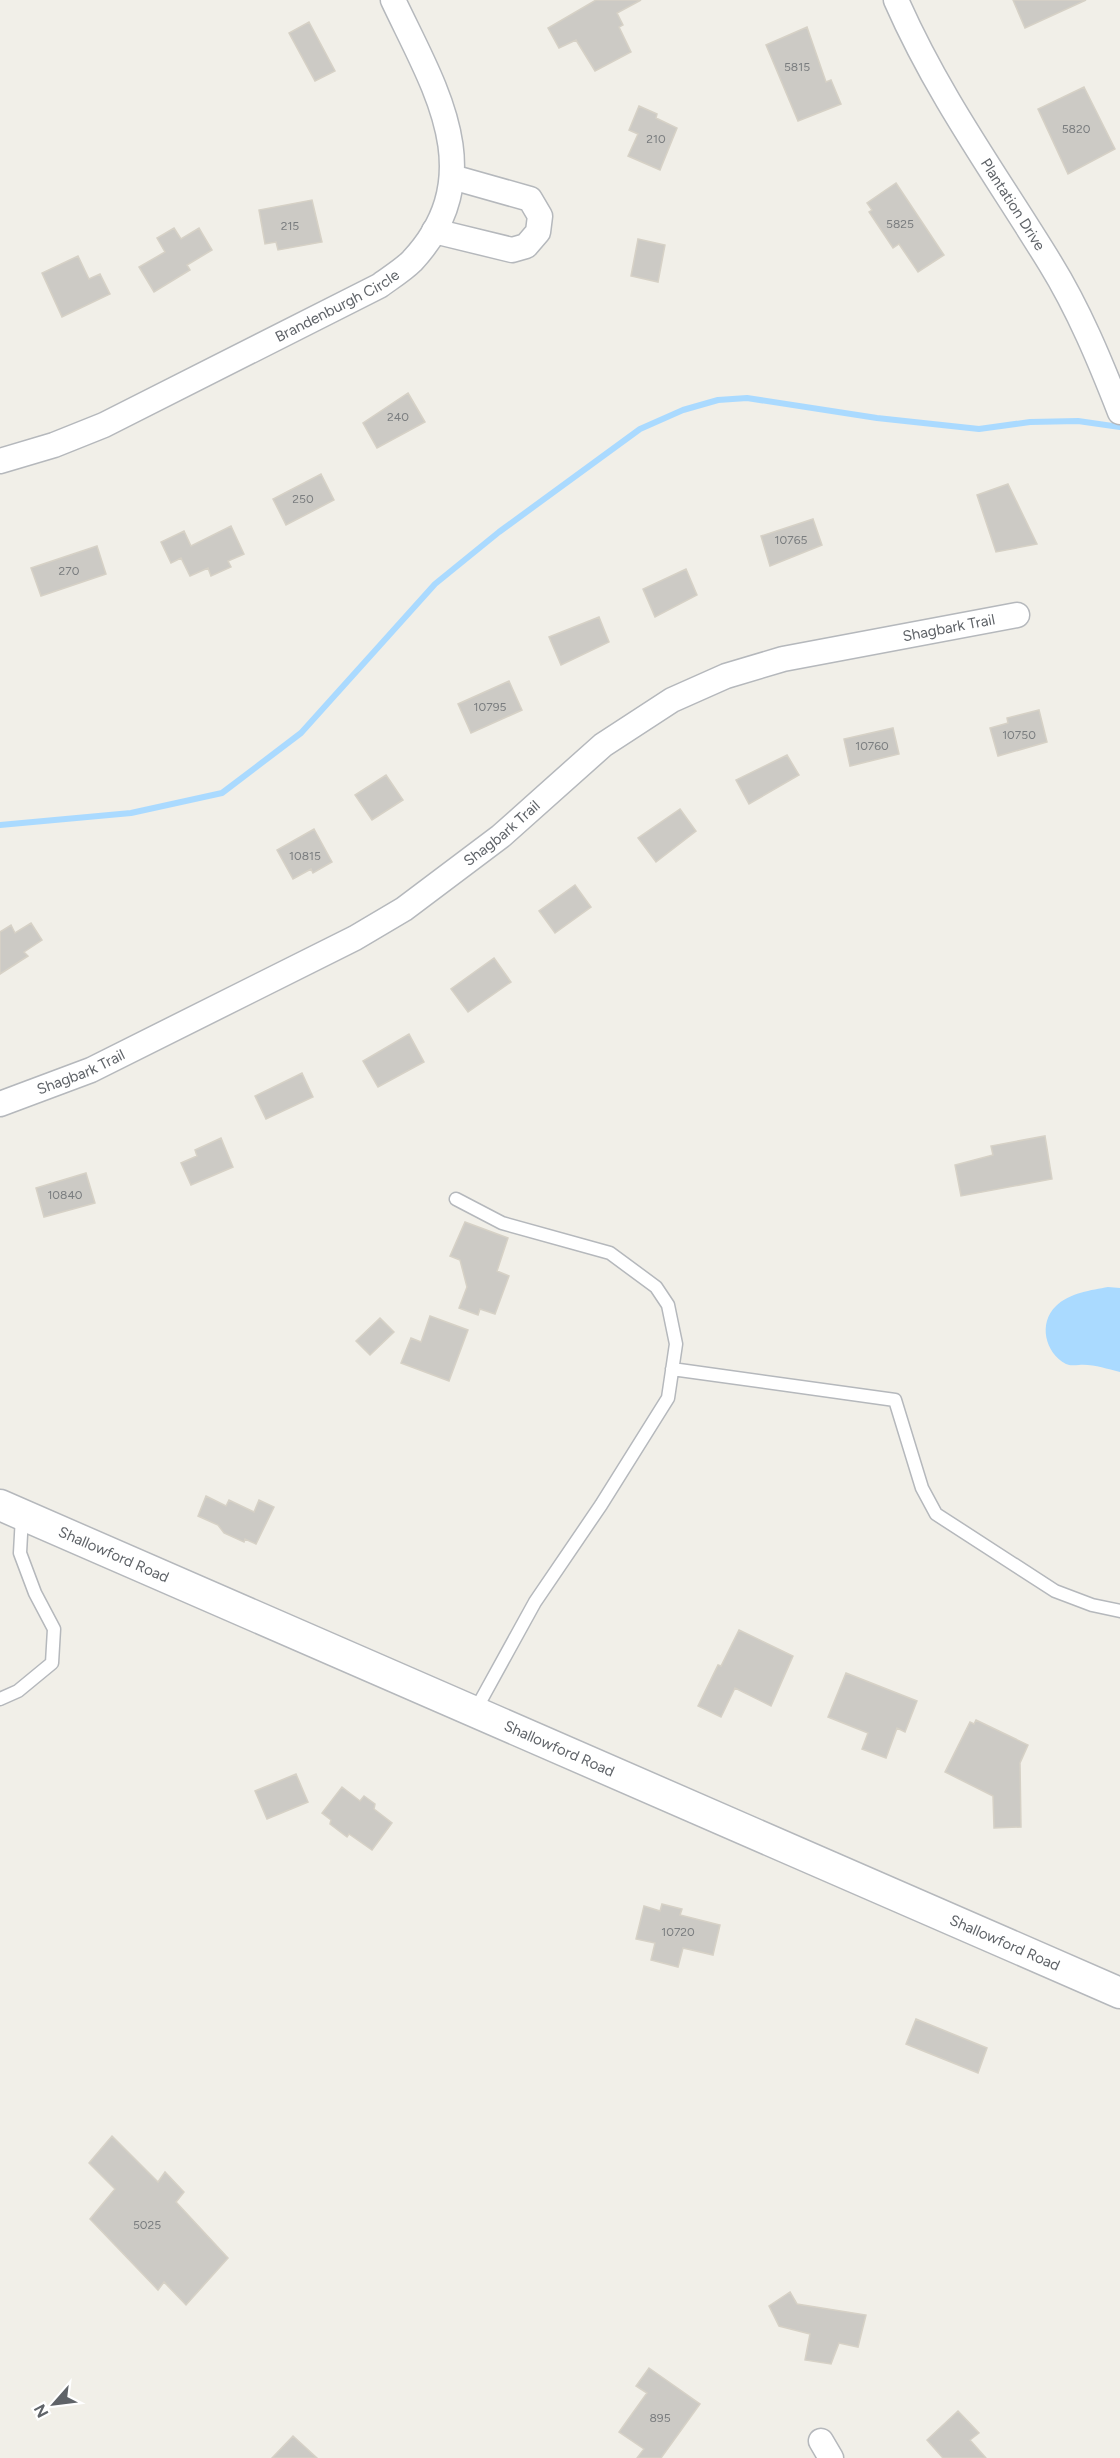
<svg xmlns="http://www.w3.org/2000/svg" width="1120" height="2458" font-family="Figtree,sans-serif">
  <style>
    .water { fill: #aadaff }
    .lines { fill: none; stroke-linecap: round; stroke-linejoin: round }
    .stream { stroke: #aadaff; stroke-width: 6 }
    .building { fill: #cccac5; stroke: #d6d1c6; stroke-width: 1.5 }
    .service-casing { stroke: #b5b8bc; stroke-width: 15 }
    .minor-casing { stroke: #b5b8bc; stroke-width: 27 }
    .tertiary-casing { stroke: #b5b8bc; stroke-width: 33 }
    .service { stroke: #fff; stroke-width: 12 }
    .minor { stroke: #fff; stroke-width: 24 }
    .tertiary { stroke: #fff; stroke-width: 30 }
    .labels { text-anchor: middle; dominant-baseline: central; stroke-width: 4.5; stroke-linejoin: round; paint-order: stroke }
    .number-label { font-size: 12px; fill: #7a7d7f }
    .street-label { font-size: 15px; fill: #5f6368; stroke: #fff }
  </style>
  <rect width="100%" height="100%" fill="#f1efe8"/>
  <path class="water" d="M1108,1287l12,1v84c-14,-3 -26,-8 -41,-7 -4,0 -9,1 -13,-1 -21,-11 -28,-41 -10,-58 13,-13 36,-16 52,-19z"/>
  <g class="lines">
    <path class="stream" d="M0,825l131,-12 91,-20 79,-60 134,-149 64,-52 141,-103 43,-19 35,-10 29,-2 130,20 102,11 51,-7 48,-1 42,6"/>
  </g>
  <path class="building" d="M596,0h45l-24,13 6,12 -4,2 12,25 -36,19 -19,-31 -17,8 -11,-20z
    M1013,0h73l-61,28z
    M309,22l26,49 -20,10 -26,-48z
    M807,27l19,55 5,-2 10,24 -43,17 -32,-76z
    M1084,87l31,62 -47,25 -30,-65z
    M639,106l18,8 -1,4 21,10 -17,42 -32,-14 10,-22 -9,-4z
    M896,183l48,72 -26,17 -19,-28 -6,4 -24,-36 3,-2 -5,-7z
    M312,200l10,42 -44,8 -2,-8 -11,2 -6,-34z
    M174,228l7,11 18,-11 13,22 -25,15 3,5 -36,22 -15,-25 26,-15 -8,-14z
    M638,239l27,6 -7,37 -27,-6z
    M78,256l11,23 11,-5 10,20 -48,23 -20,-44z
    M408,393l17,29 -48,26 -14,-25z
    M321,474l13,26 -48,25 -13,-26z
    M1008,484l29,60 -41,8 -19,-57z
    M813,519l9,26 -52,21 -9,-30z
    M231,526l13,28 -16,7 3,6 -20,9 -3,-8 -18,8 -9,-18 -10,5 -10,-21 23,-11 7,15z
    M97,546l9,28 -65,22 -10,-28z
    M686,569l11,26 -42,22 -12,-28z
    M599,617l10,25 -48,23 -12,-28z
    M509,681l13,29 -51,23 -13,-29z
    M1039,710l8,32 -49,14 -8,-28 18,-5 -1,-5z
    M893,728l6,26 -49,12 -6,-27z
    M787,755l12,20 -50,29 -13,-24z
    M386,775l17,25 -31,20 -17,-25z
    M680,809l16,22 -40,31 -18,-24z
    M314,829l18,33 -19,11 -2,-4 -18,10 -16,-29z
    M575,885l16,22 -36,26 -16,-22z
    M31,923l11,17 -18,12 4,4 -28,18v-42l11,-7 4,8z
    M494,958l17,24 -43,30 -17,-23z
    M409,1034l15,28 -46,25 -15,-26z
    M302,1073l11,24 -47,22 -11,-23z
    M1045,1136l7,43 -91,17 -6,-31 38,-10 -2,-9z
    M221,1138l12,29 -42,18 -10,-22 16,-7 -2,-6z
    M86,1173l9,30 -51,14 -8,-29z
    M465,1222l43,16 -11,33 12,5 -14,38 -15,-5 -2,6 -19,-7 8,-21 -7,-27 -10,-4z
    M430,1316l38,14 -19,51 -48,-18 10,-25 10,4z
    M380,1318l14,14 -24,23 -14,-14z
    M206,1496l20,10 3,-6 25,12 5,-12 15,7 -18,37 -11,-5 -1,3 -20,-9 -6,-8 -20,-9z
    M739,1630l54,26 -22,50 -36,-18 -14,29 -23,-11 20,-41 3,1z
    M846,1673l71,28 -12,31 -8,-4 -11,30 -24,-9 6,-16 -40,-16z
    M976,1720l52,25 -8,18 1,64 -27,1 -1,-32 -48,-24 25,-50 4,2z
    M296,1774l12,28 -41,17 -12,-28z
    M342,1787l18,14 4,-5 11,8 -1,5 18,14 -20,27 -23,-16 -2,3 -17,-13 1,-4 -9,-7z
    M662,1904l20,5 -2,6 40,10 -7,30 -30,-7 -5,19 -27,-7 4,-17 -19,-4 8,-33 16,5z
    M916,2019l71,29 -9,25 -72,-29z
    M112,2136l46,46 7,-10 19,20 -8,10 52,56 -42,47 -22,-23 -6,8 -68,-71 25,-30 -26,-26z
    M790,2292l7,12 69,11 -8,32 -19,-4 -8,21 -26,-4 5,-26 -31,-8 -10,-20z
    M649,2368l51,36 -39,54h-24l7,-9 -25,-17 28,-39 -11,-7z
    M958,2411l21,22 -9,7 16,18h-43l-16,-18z
    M293,2436l24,22h-45z"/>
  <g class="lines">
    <defs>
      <path id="service" d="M456,1199l46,24 108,30 46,34 12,18 8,39 -8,54 -67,107 -66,97 -60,109
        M672,1369l223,31 27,88 14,26 119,77 37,14 28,6
        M0,1699l18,-8 34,-28 2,-34 -19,-36 -15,-40 2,-37"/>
      <g id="minor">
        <path id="s1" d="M896,0c42,96 100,175 154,263 29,47 50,98 70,149"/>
        <path d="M434,231l78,19 14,-4 12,-14 2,-16 -10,-17 -78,-22"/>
        <path id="s2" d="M0,461l54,-16 50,-20 275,-139c11,-8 24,-16 33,-25 80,-86 22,-174 -19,-261"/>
        <path id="s3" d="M0,1104l91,-34 264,-132 49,-29 97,-73 102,-91 69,-45 54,-24 57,-17 234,-44"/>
        <path d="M821,2441l10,17"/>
      </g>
      <g id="tertiary">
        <path id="s4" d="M0,1505l1120,488"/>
      </g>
    </defs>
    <use href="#service" class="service-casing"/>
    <use href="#minor" class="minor-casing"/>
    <use href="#tertiary" class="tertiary-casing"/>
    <use href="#service" class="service"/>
    <use href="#minor" class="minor"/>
    <use href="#tertiary" class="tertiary"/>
  </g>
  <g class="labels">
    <g class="number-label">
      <text x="797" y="67">5815</text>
      <text x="1076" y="129">5820</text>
      <text x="656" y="139">210</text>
      <text x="900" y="224">5825</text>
      <text x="290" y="226">215</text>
      <text x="398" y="417">240</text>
      <text x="303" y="499">250</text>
      <text x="791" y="540">10765</text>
      <text x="69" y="571">270</text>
      <text x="490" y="707">10795</text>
      <text x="1019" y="735">10750</text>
      <text x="872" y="746">10760</text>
      <text x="305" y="856">10815</text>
      <text x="65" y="1195">10840</text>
      <text x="678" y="1932">10720</text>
      <text x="147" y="2225">5025</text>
      <text x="660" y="2418">895</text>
    </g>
    <g class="street-label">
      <text stroke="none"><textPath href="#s1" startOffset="236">Plantation Drive</textPath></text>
      <text stroke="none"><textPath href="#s2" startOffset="372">Brandenburgh Circle</textPath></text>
      <text stroke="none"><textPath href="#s3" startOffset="1077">Shagbark Trail</textPath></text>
      <text stroke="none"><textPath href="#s3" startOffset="573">Shagbark Trail</textPath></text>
      <text stroke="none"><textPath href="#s3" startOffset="87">Shagbark Trail</textPath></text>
      <text stroke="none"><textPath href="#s4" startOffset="124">Shallowford Road</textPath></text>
      <text stroke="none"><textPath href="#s4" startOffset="610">Shallowford Road</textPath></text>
      <text stroke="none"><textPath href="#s4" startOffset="1096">Shallowford Road</textPath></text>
    </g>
  </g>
  <g transform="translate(54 2404) rotate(242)" stroke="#ffffff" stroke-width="4.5" paint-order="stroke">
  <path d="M0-4.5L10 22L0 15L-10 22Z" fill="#5f6368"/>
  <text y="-9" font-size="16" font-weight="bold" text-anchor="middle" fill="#5f6368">N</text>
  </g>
</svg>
